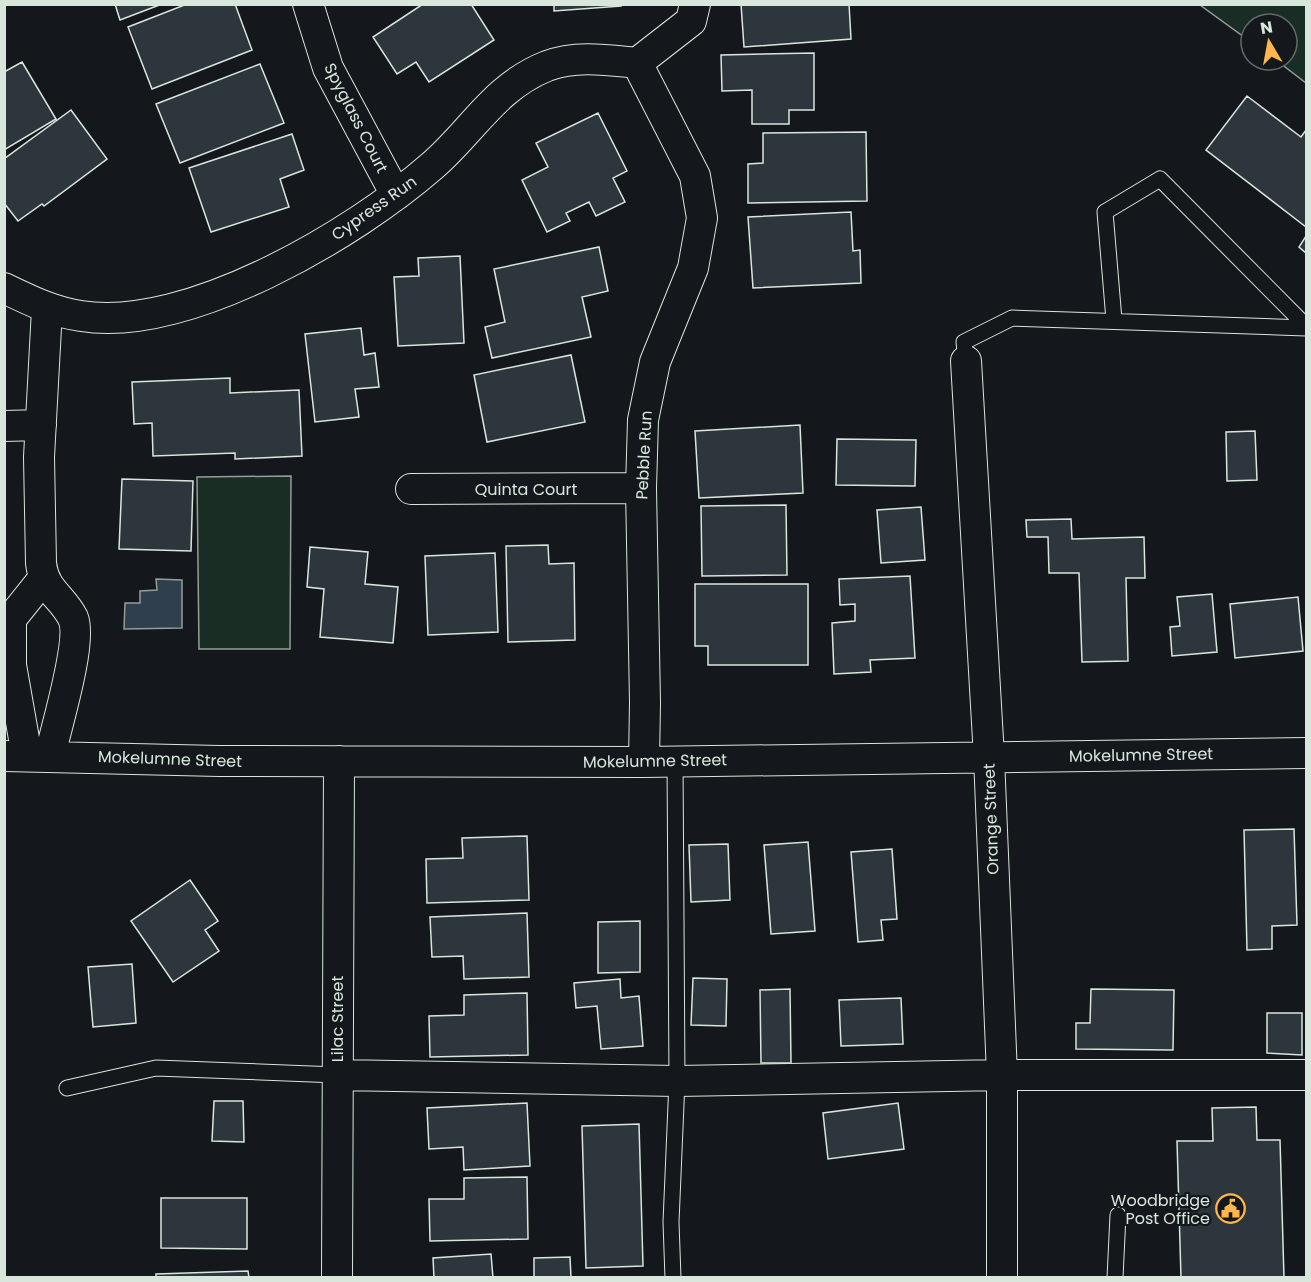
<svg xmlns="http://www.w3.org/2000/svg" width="1311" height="1282" font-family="Poppins,sans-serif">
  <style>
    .green { fill: #1a2d24; stroke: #939e99; stroke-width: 1.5 }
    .water { fill: #2f3f4d; stroke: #939e99; stroke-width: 1.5 }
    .building { fill: #2c363c; stroke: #d8e6dc; stroke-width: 1.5 }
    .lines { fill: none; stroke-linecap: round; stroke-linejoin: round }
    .service-casing { stroke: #d8e6dc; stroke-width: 17 }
    .minor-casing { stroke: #d8e6dc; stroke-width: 32 }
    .service { stroke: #14181c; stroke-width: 15 }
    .minor { stroke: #14181c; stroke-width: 30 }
    .labels { text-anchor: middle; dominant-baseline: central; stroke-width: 4.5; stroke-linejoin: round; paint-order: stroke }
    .street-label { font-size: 16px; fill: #d8e6dc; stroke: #14181c }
    .poi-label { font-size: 16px; fill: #d8e6dc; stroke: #14181c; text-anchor: end }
  </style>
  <rect width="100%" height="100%" fill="#14181c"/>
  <path class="green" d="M1200,5h106v78l-30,-23h11v-36h-36v18z
    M291,476l-1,173h-91l-2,-172z"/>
  <path class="water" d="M156,579l26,1v48l-58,1 1,-26h15v-12l17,-1z"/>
  <path class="building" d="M115,4h47l-42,16z
    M187,4h48l17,46 -100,39 -24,-62z
    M423,4h48l23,36 -65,42 -13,-20 -19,12 -24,-37z
    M554,4h67v2l-67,5z
    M741,4h108l2,35 -107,8z
    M814,53v57h-25v14h-37v-34l-30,1 -1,-36z
    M22,62l34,57 -52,31v-78z
    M260,64l24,59 -104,40 -24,-59z
    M1247,96l54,41 5,-7v97l-100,-77z
    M71,110l36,49 -63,47 -2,-2 -24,17 -14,-18v-44z
    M598,113l29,58 -14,7 12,24 -29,14 -7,-14 -23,11 4,8 -23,11 -25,-52 26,-13 -12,-24z
    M866,132l1,69 -119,2v-39l15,-1v-30z
    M292,134l12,36 -24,9 9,28 -78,25 -22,-64z
    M851,212l2,39 7,-1 1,33 -108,5 -5,-71z
    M1306,236v17l-7,-6z
    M599,247l9,44 -26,6 9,40 -99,21 -7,-31 20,-5 -11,-53z
    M460,256l4,87 -66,3 -4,-69 25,-1 -1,-18z
    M361,328l3,27 11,-2 4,34 -24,2 4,28 -44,5 -10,-88z
    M571,355l14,67 -98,20 -13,-67z
    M230,378v15l69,-3 3,66 -67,3v-6l-82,3 -1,-33 -18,1 -2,-42z
    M800,425l3,68 -104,5 -4,-67z
    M1255,431l2,49 -30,1 -1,-49z
    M837,439l79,1 -1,46 -79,-1z
    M122,479l71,2 -2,70 -72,-2z
    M786,505l1,70 -85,1 -1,-70z
    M921,507l4,53 -44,3 -4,-53z
    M1071,519l1,20 72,-2 1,41h-19l2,83 -46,1 -3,-89h-30l-1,-36h-21l-1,-17z
    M548,545l1,19 25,-1 1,77 -67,2 -2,-96z
    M310,547l58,5 -3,32 33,3 -5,56 -73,-6 4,-48 -17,-2z
    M495,553l3,79 -70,3 -3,-79z
    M910,576l5,82 -45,2 1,12 -37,2 -2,-51 23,-2v-17l-15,1 -1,-26z
    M695,584h113v81h-100v-19h-13z
    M1212,594l5,58 -45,4 -2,-29 10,-1 -3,-29z
    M1298,597l5,54 -68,7 -5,-54z
    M1294,829l3,96 -25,1v23l-25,1 -3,-120z
    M527,836l2,64 -102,3 -1,-44 37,-1 -1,-20z
    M808,842l7,89 -44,3 -7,-89z
    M728,844l2,56 -39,2 -2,-57z
    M892,849l5,70 -16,1 2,20 -25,2 -7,-90z
    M190,880l28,41 -13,9 14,21 -46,31 -42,-61z
    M527,913l2,64 -65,2 -1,-23 -31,1 -2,-40z
    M640,921v51l-42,1v-51z
    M132,964l4,59 -43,4 -5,-60z
    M693,978l34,1 -1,47 -35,-1z
    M620,979l1,19 18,-2 4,50 -42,3 -4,-43 -21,2 -2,-25z
    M790,989l1,74h-30l-1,-73z
    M1091,989l83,1 -1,60 -97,-1v-26h14z
    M527,993l1,62 -98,2 -1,-41 35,-1v-20z
    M901,998l2,46 -62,2 -2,-46z
    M1267,1013h35v42l-35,-2z
    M214,1101h29l1,41 -32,-1z
    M527,1103l3,63 -66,4 -1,-23 -34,2 -2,-41z
    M898,1103l6,46 -76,10 -5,-46z
    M1256,1107l1,33h23l4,138h-103l-4,-137h36l-1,-33z
    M639,1124l4,142 -57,2 -4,-142z
    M527,1177l1,62 -98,2 -1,-42h35v-21z
    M161,1198h86v51l-86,-1z
    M491,1254l2,24h-59l-1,-20z
    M570,1257l1,21h-37v-20z
    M248,1271l1,7h-93v-4z"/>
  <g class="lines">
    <defs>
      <path id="service" d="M1114,320l-9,-108 55,-33 146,147
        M966,361l-2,-19 48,-24 294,10
        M67,1088l89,-20 181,7
        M673,1278l-2,-56 6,-141 -2,-321
        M1115,1278l3,-63"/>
      <path id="minor" d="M308,4l20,64 68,127
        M637,63l58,113 7,42 -9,50 -38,94 -12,58 -2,68 4,214 -1,60
        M637,63l54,-42 4,-17
        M4,288c25,12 49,24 77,28 107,17 273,-82 351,-150 40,-34 62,-79 115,-100 30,-11 60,-6 90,-3
        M47,309l-8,148 2,106c3,28 21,33 32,55 10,22 -17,110 -23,137
        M966,361l23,396 13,318v203
        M4,426l37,-1
        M411,489l230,-1
        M4,756l215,5 425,1 662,-9
        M27,756l-16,-91v-46l32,-40
        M337,1075l340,6 325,-6h304
        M337,1278l2,-517"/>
    </defs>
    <use href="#service" class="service-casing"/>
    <use href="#minor" class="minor-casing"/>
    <use href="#service" class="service"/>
    <use href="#minor" class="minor"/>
  </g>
  <defs>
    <symbol id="civic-ring" viewBox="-11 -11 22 22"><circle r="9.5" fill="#14181c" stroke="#ffb74d" stroke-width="1.5"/><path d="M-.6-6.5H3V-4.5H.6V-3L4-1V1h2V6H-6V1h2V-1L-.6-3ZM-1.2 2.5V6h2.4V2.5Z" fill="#ffb74d"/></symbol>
  </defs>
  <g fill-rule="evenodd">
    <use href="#civic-ring" x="1214" y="1192" width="33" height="33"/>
  </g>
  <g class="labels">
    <g class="street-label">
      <text transform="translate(356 118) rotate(63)">Spyglass Court</text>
      <text transform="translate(374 208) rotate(-35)">Cypress Run</text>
      <text transform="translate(644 455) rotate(-87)">Pebble Run</text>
      <text x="526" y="489">Quinta Court</text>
      <text transform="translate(1141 755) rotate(-1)">Mokelumne Street</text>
      <text transform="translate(170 759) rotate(2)">Mokelumne Street</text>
      <text transform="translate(655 761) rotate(-1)">Mokelumne Street</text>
      <text transform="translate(991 819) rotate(-92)">Orange Street</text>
      <text transform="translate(337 1019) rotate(-90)">Lilac Street</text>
    </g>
    <g class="poi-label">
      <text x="1210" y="1200">Woodbridge<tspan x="1210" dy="18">Post Office</tspan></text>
    </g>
  </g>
  <rect width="1311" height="1282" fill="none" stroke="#d8e6dc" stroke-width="12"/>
  <g transform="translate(1269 42) rotate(350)"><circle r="28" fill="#14181c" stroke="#626a69" stroke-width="1.5"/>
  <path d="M0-4.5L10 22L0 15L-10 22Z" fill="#ffb74d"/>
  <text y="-9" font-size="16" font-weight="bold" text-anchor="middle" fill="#d8e6dc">N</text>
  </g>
</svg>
